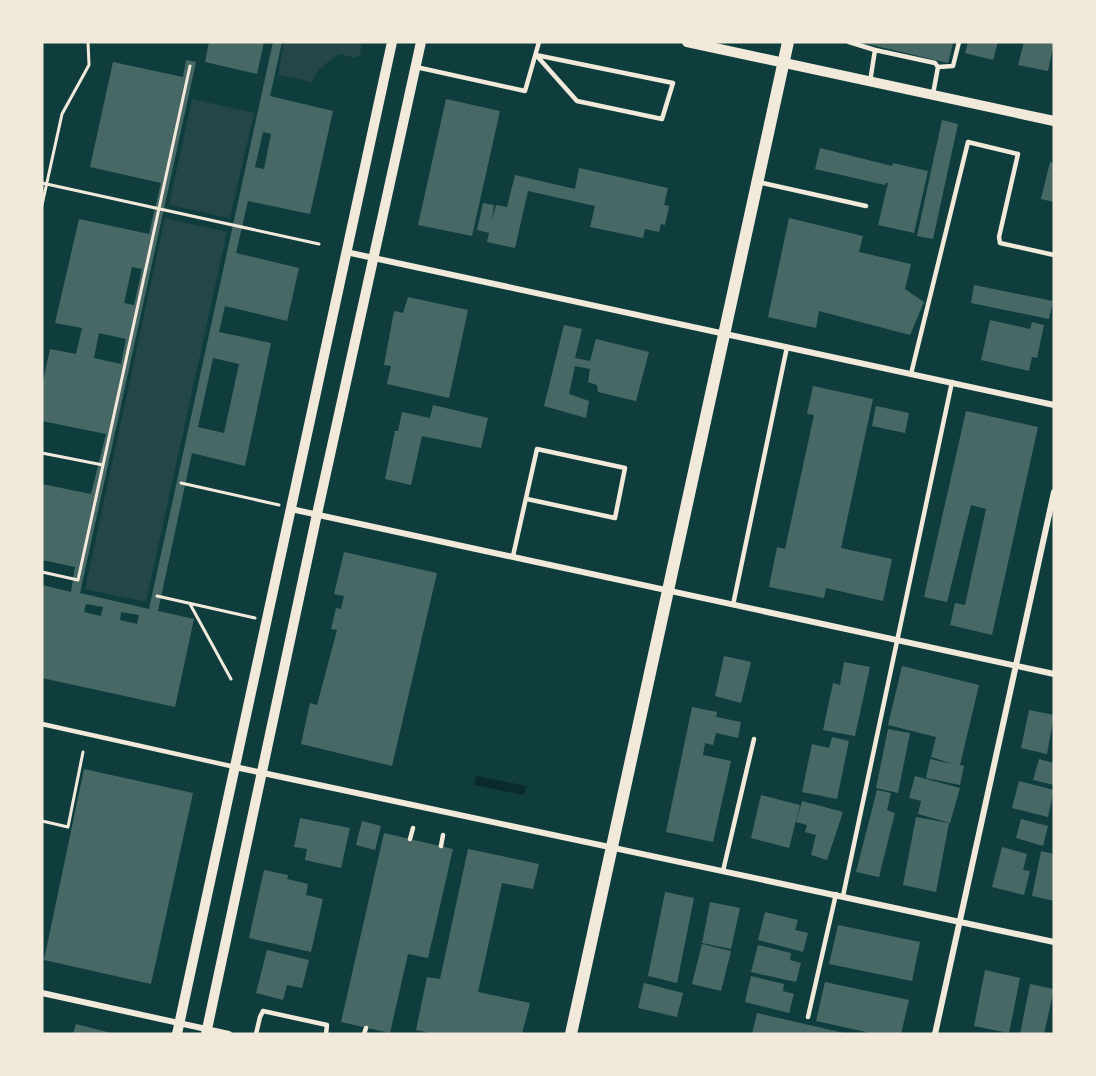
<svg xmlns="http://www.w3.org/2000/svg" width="1096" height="1076" font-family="'Titillium Web',sans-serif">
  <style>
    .green { fill: #244646 }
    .water { fill: #0a2a2b }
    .building { fill: #486865; fill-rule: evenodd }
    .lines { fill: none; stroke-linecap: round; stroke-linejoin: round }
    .path { stroke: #f1e9da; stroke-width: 3 }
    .service { stroke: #f1e9da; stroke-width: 4.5 }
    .minor { stroke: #f1e9da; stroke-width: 6 }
    .tertiary { stroke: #f1e9da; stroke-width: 10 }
    .secondary { stroke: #f1e9da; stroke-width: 12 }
  </style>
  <rect width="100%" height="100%" fill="#0f3d3e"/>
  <path class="green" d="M284,42h78l-2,13 -5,3 -15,-4c-13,8 -22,14 -28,28l-34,-7z
    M192,99l62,14 -24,105 -61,-13z
    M165,218l62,14 -81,370 -61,-13z"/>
  <path class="water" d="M476,776l51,10 -3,9 -50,-10z"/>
  <path class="building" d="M209,42h55l-7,32 -52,-12z
    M273,42h9l-12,54 63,15 -23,103 -62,-13 -12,52 63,15 -12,53 -62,-15 -6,26 52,11 -26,123 -53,-13 -34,158 36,8 -19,88 -133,-29v-93l29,7 4,-25 -33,-7v-76l49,10 15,-60 -64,-13v-35l8,-37 26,5 6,-26 -27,-5 24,-104 70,15 12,-51 -71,-16 23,-105 70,15 3,-17 10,2 -116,531 69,16zM263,132l8,2 -7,35 -9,-2zM132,267l10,2 -8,36 -10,-2zM99,333l27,6 -5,25 -27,-6zM213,358l26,6 -15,69 -26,-6zM86,604l17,3 -2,9 -17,-4zM121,612l18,3 -2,9 -17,-4z
    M859,42h88l6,1 -5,20z
    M968,42h30l-5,18 -28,-7z
    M1024,42h30l-6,29 -30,-6z
    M446,99l54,12 -28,125 -54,-11z
    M942,120l16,4 -25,115 -16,-3z
    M820,148l72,18 1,-3 35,8 -14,62 -36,-8 10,-42h-2l-1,2 -70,-16z
    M1050,162l4,1v39l-13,-3z
    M579,168l89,20 -4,17 5,1 -4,19 -4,-1 -2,8 -14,-3 -2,9 -53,-11 5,-21 -67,-15 -13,57 -28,-6 2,-9 -12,-3 6,-27 11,2 -2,15 4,-15 11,2 8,-32 60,14z
    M789,218l74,18 -4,16 52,12 -6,25 19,13 -14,33 -91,-24 -3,17 -48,-11z
    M974,285l79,16 -4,18 -78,-16z
    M408,297l60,13 -19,88 -62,-14 4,-18 -7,-1 10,-54 9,2z
    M990,320l40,9 2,-7 12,3 -7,33 -5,-1 -3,14 -48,-11z
    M564,325l18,4 -7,29 15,3 6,-22 53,13 -13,49 -38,-9 -1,-7 -9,-3 2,-13 -15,-3 -6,28 20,7 -3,17 -42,-12z
    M813,386l60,13 -32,149 51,11 -9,42 -57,-13 -2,10 -55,-11 8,-40 8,2 29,-134 -7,-1z
    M433,405l55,13 -7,30 -59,-12 -11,49 -26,-6 10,-48h3l4,-19 28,6z
    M876,406l33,7 -4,20 -33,-7z
    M966,411l72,16 -46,208 -42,-10 5,-22 10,2 21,-96 -15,-4 -24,97 -23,-5z
    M344,552l93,21 -45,193 -91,-22 9,-41 7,2 20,-75 -6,-1 5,-21 5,1 3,-13 -10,-2z
    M724,656l27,6 -10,41 -26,-7z
    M844,662l26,5 -15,69 -32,-6 10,-47 7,2z
    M902,666l77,19 -19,80 4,1 -4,19 -34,-7 4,-19 23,5 -22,-7 5,-20 -48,-12z
    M692,707l25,5 -1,5 25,5 -3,16 -22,-5 -3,12 -8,-2 -2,12 28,6 -18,81 -47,-10z
    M1029,710l25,5 -7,39 -26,-6z
    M888,729l22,4 -12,60 -22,-5z
    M832,737l17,4 -12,58 -35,-7 10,-48 17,4z
    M1039,759l15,4v22l-21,-5z
    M84,769l109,24 -42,191 -107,-24z
    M915,776l45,12 -10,35 -32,-9 3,-13 -12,-3z
    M1019,781l35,9 -6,27 -36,-9z
    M877,790l14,3 -4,17 8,3 -16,64 -23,-5z
    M761,795l39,10 -11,43 -38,-10z
    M802,801l41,11 -16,48 -16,-5 5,-20 -11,-3 2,-7 -11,-3z
    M916,817l33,6 -13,69 -33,-7z
    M300,818l50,10 -9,40 -36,-8 2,-11 -13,-2z
    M1021,819l27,7 -5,20 -27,-8z
    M362,821l19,5 -6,24 -19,-5z
    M384,833l69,16 -25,109 -20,-4 -18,79 -49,-11z
    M1002,847l25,7 -4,16 7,1 -6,24 -32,-8z
    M468,849l71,15 -6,25 -31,-6 -24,109 52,11 -8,31h-87l-19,-4 11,-53 13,2z
    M1041,851l13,3v47l-22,-5z
    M264,870l24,5 -1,4 21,5 -2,11 17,4 -12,53 -62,-14z
    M665,892l29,6 -17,85 -29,-7z
    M710,902l30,6 -9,41 -29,-6z
    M765,912l33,8 -3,10 13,3 -5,19 -45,-12z
    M838,925l82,17 -8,39 -83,-17z
    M702,944l29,7 -10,40 -29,-7z
    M758,945l33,8 -1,7 11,3 -5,19 -45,-10z
    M267,950l42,10 -7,28 -15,-3 -4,15 -27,-7z
    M985,970l35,8 -11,55 -35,-7z
    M751,976l33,8 -1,7 11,3 -5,19 -44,-11z
    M825,982l84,18 -8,34h-26l-59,-13z
    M644,983l39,10 -6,24 -39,-9z
    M1030,984l24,5 -10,45h-24z
    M757,1013l87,20v1h-92z
    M76,1024l35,9v1h-38z"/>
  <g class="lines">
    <path class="path" d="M42,183l277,61
      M42,205l20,-91 27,-49 -1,-23
      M42,453l61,12
      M181,483l98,22
      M42,572l36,8 112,-514
      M157,596l98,22
      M190,604l41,75
      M42,821l26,6 15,-75"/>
    <path class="service" d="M849,42l26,8 -5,32
      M875,50l60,13 3,4
      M536,55l137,28 -11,36 -85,-18z
      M416,67l109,24 14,-49
      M933,94l5,-27 15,-1 6,-24
      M758,182l108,24
      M911,374l57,-232 50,12 -19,83 1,6 54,12
      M513,556l24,-107 88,19 -10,50 -88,-19
      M733,605l54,-258
      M42,724l193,43
      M410,839l3,-11
      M441,846l2,-11
      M723,871l31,-132
      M843,896l109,-514
      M808,1017l28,-123
      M256,1034l4,-17 3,-6 64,14 -1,9
      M364,1034l2,-6"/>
    <path class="minor" d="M346,252l708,153
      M291,509l763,165
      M235,767l819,175
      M42,993l187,41
      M935,1034l119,-542"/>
    <path class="tertiary" d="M687,42l367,79
      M177,1034l215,-992
      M206,1034l111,-520 104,-472"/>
    <path class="secondary" d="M571,1034l217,-992"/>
  </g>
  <rect width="1096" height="1076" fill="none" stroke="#f1e9da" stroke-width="87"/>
</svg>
